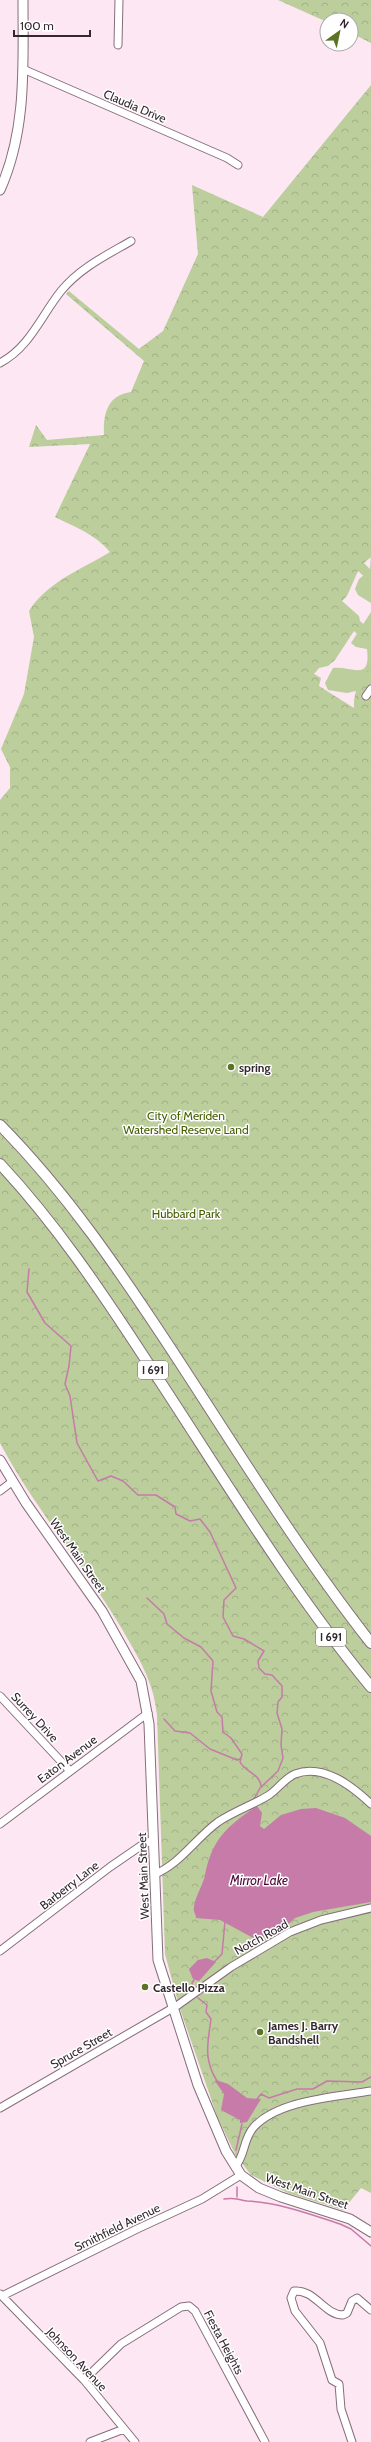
<svg xmlns="http://www.w3.org/2000/svg" width="371" height="2442" font-family="Cabin,sans-serif">
  <style>
    .grass { fill: #bbce9c }
    .park { fill: url(#park-crowns) }
    .water { fill: #c67ba8 }
    .lines { fill: none; stroke-linecap: round; stroke-linejoin: round }
    .stream { stroke: #c67ba8; stroke-width: 1.5 }
    .minor-casing { stroke: #856e7b; stroke-width: 9 }
    .major-casing { stroke: #856e7b; stroke-width: 11 }
    .highway-casing { stroke: #856e7b; stroke-width: 12 }
    .minor { stroke: #fff; stroke-width: 7 }
    .major { stroke: #fff; stroke-width: 9 }
    .highway { stroke: #fff; stroke-width: 10 }
    .poi-dot { fill: #5b7325; stroke: #fff; stroke-width: 1.5 }
    .labels { text-anchor: middle; dominant-baseline: central; stroke-width: 3; stroke-linejoin: round; paint-order: stroke }
    .shield { fill: #fff; stroke: #70686d; stroke-width: 1 }
    .shield-label { font-size: 11px; font-weight: bold; fill: #32282e }
    .street-label { font-size: 12px; fill: #32282e; stroke: #fff }
    .poi-label { font-size: 12px; font-weight: bold; fill: #32282e; stroke: #fff; text-anchor: start }
    .park-label { font-size: 12px; fill: #465e01; stroke: #fff }
    .water-label { font-size: 13px; font-style: italic; fill: #4c0738; stroke: #fff }
  </style>
  <defs>
    <pattern id="park-crowns" width="20" height="18" patternUnits="userSpaceOnUse"><rect width="20" height="18" fill="#bbce9c"/><path d="M2 6a3 3 0 1 1 6 0M12 15a3 3 0 1 1 6 0" fill="none" stroke="#a1b187"/></pattern>
  </defs>
  <rect width="100%" height="100%" fill="#fce7f3"/>
  <path class="grass" d="M371,554v49l-13,-8 -3,-6 4,-10 11,-9z
    M371,612v87l-15,-8 -9,2 -19,-3 -3,-7 8,-15c20,-2 38,14 34,-19l-11,-2 -5,-4z"/>
  <path class="park" d="M278,0h93v43l-20,-10v-13h-24v2z
    M371,85v472l-7,6 7,7v13l-13,-12 -11,25 -5,5 17,15 1,5 11,10v17l-17,-17 -19,29 -7,6 -9,2 -5,6 7,4 -2,8 35,22c-1,-13 5,-32 17,-40v1525l-10,-5 -18,22 -55,-17 -37,-18 -16,-21 -18,-38 -38,-110 -14,-52 -8,-239c-3,-33 -19,-58 -35,-86 -38,-64 -87,-120 -122,-186v-643l10,-12v-21l-9,-18 23,-55 10,-57 -5,-26c19,-30 52,-41 81,-59 -15,-18 -35,-25 -55,-35l35,-73 -61,3 7,-22 11,15 57,-5c-1,-20 3,-40 27,-43l13,-31 -78,-67 3,-3 70,58 24,-18 35,-77 -6,-69 71,32z"/>
  <path class="water" d="M257,1806l5,7 -2,13 4,3 17,-14 20,-6 15,-1 29,10 26,18v66l-58,10 -18,6 -13,12 -25,10 -37,-20 -24,-2c0,-5 -3,-5 -2,-11 1,-11 9,-21 11,-32 7,-36 22,-49 52,-69z
    M207,1958l9,4 -17,19 -6,-2 -4,-10 9,-9z
    M216,2080l12,4 19,14 14,1 -14,23 -7,1v-3l-19,-10 3,-16 -9,-13z"/>
  <g class="lines">
    <path class="stream" d="M29,1269l-2,23 18,31 26,23 -2,20 -4,18 5,12 7,47 21,38 13,-5 12,5 15,14h18l19,12 1,7 14,7 10,-2 10,13 26,56 -12,12 -1,17 10,19 11,3 20,12 -6,10 1,7 6,6 7,1 10,11v11l-4,5 -1,11 5,16 -1,16 2,13 -5,13 -18,17 -6,11
      M147,1598l17,16 3,10 17,14 17,9 12,14 -2,30 6,21 5,5 1,15 8,6 11,16 -2,8c5,10 20,12 21,24
      M164,1719l11,12 15,2 20,16 27,11 3,-1
      M214,1962l8,-8 3,-33
      M193,1991l-1,-8 2,-3
      M198,1998l9,7 -1,7 5,7c-3,23 -8,40 6,62
      M257,2099l4,-5 8,4 28,-9h16l14,-8 35,1 9,-5
      M236,2150l6,-26
      M237,2187v10
      M224,2199c11,-2 14,1 23,2 33,2 62,13 93,23l11,5 20,17"/>
    <defs>
      <path id="minor" d="M118,45l1,-45
        M23,69l204,89 11,7
        M0,363c30,-16 41,-47 61,-72 19,-23 44,-35 70,-50
        M366,696l5,-7
        M0,1491l13,-10
        M0,1696l70,75
        M0,1824l148,-111
        M155,1874c25,-10 41,-36 63,-52 16,-11 35,-17 51,-27 9,-6 16,-17 26,-21 28,-11 57,12 76,30
        M0,1951l110,-84 32,-22 11,-5
        M0,2108l178,-103 53,-38 59,-35 31,-12 50,-12
        M235,2167c10,-11 8,-27 18,-39 24,-28 83,-31 118,-37
        M0,2294l84,86 51,62
        M2,2296l135,-67 65,-30 39,-24
        M84,2380l37,-36 60,-37 8,-1 6,5 70,131
        M90,2442l34,-13
        M352,2442l-11,-33 -2,-25 -7,-4 -12,-37 -25,-32 -4,-13 3,-7c21,-2 30,24 49,24l4,-2 5,-12 5,-3 14,12"/>
      <path id="major" d="M0,190c27,-60 23,-125 23,-190
        M0,1460l26,43 76,108 39,70 8,43 9,236 40,125 28,66 15,24 18,13 22,9 69,22 21,13"/>
      <path id="highway" d="M0,1125c67,68 119,145 171,224 65,99 127,201 200,294
        M0,1164c56,60 101,127 146,196 73,110 141,225 225,327"/>
    </defs>
    <use href="#minor" class="minor-casing"/>
    <use href="#major" class="major-casing"/>
    <use href="#highway" class="highway-casing"/>
    <use href="#minor" class="minor"/>
    <use href="#major" class="major"/>
    <use href="#highway" class="highway"/>
  </g>
  <g class="poi-dot">
    <circle cx="231" cy="1067" r="4"/>
    <circle cx="145" cy="1987" r="4"/>
    <circle cx="260" cy="2032" r="4"/>
  </g>
  <g class="labels">
    <g class="shield">
      <rect x="138" y="1361" width="30" height="18" rx="3"/>
      <rect x="316" y="1628" width="30" height="18" rx="3"/>
    </g>
    <g class="shield-label">
      <text x="153" y="1370">I 691</text>
      <text x="331" y="1637">I 691</text>
    </g>
    <g class="street-label">
      <text transform="translate(135 106) rotate(23)">Claudia Drive</text>
      <text transform="translate(78 1555) rotate(55)">West Main Street</text>
      <text transform="translate(35 1717) rotate(47)">Surrey Drive</text>
      <text transform="translate(67 1759) rotate(-37)">Eaton Avenue</text>
      <text transform="translate(143 1876) rotate(-92)">West Main Street</text>
      <text transform="translate(69 1885) rotate(-38)">Barberry Lane</text>
      <text transform="translate(261 1937) rotate(-29)">Notch Road</text>
      <text transform="translate(81 2048) rotate(-30)">Spruce Street</text>
      <text transform="translate(307 2191) rotate(19)">West Main Street</text>
      <text transform="translate(117 2227) rotate(-26)">Smithfield Avenue</text>
      <text transform="translate(224 2342) rotate(62)">Fiesta Heights</text>
      <text transform="translate(77 2359) rotate(47)">Johnson Avenue</text>
    </g>
    <g class="poi-label">
      <text x="239" y="1067">spring</text>
      <text x="153" y="1987">Castello Pizza</text>
      <text x="268" y="2025">James J. Barry<tspan x="268" dy="14">Bandshell</tspan></text>
    </g>
    <g class="park-label">
      <text x="186" y="1115">City of Meriden<tspan x="186" dy="14">Watershed Reserve Land</tspan></text>
      <text x="186" y="1213">Hubbard Park</text>
    </g>
    <g class="water-label">
      <text x="259" y="1880">Mirror Lake</text>
    </g>
  </g>
  <g transform="translate(339 32) rotate(33)"><circle r="19" fill="#ffffff" stroke="#ada9ab"/>
  <path d="M0-3L7 15L0 10L-7 15Z" fill="#5b7325"/>
  <text y="-6" font-size="11" font-weight="bold" text-anchor="middle" fill="#32282e">N</text>
  </g>
  <path d="M14 30v6h76v-6" fill="none" stroke="#32282e" stroke-width="2"/>
  <text x="20" y="30" font-size="12" fill="#32282e" stroke="#ffffff" stroke-width="3" paint-order="stroke">100 m</text>
</svg>
